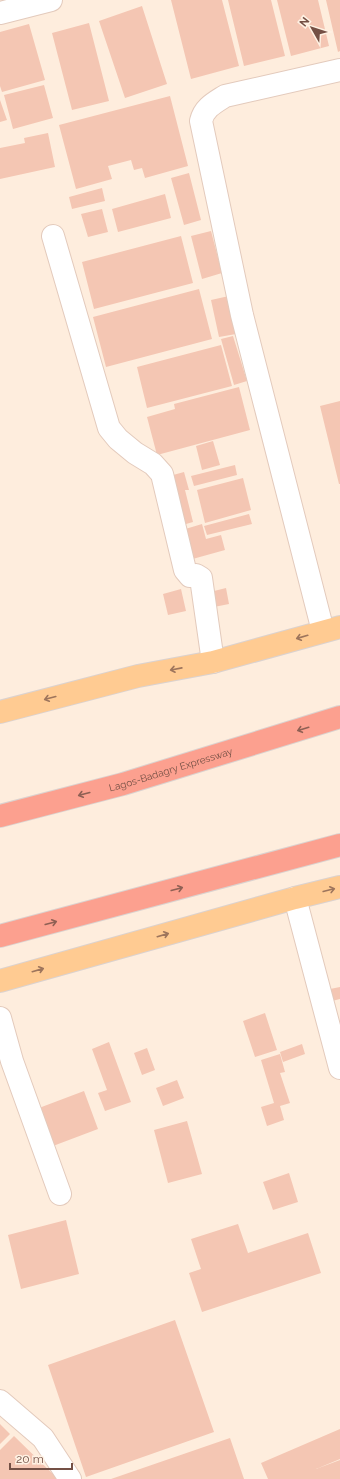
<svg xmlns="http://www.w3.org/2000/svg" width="340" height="1479" font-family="Raleway,sans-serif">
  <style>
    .building { fill: #f4c6b3 }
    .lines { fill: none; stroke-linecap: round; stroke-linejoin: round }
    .minor-casing { stroke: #e3cabc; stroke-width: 24 }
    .major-casing { stroke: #dbd2cf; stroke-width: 24 }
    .highway-casing { stroke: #dbd2cf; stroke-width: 24 }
    .minor { stroke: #fff; stroke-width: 22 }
    .major { stroke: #ffcb92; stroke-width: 22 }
    .highway { stroke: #fca08f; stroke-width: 22 }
    .oneway { stroke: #9e755c }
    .oneway2 { stroke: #8f6054 }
    .labels { text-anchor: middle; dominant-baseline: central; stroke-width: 3; stroke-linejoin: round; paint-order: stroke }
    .street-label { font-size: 10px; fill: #745045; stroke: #fff2e4 }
  </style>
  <rect width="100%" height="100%" fill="#feeddd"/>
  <path class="building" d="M171,0h51l17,66 -48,13z
    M228,0h43l14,56 -41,10z
    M277,0h41l11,46 -38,10z
    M326,0h14v51l-2,1z
    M142,6l25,78 -42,14 -26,-77z
    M89,23l20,78 -37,9 -20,-77z
    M29,24l16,56 -43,12 -2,-6v-54z
    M44,85l9,33 -40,11 -9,-34z
    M170,96l18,70 -43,12 -3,-10 -8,2 -3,-10 -23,6 4,13 -36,10 -17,-64z
    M0,100l7,20 -7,2z
    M48,133l7,34 -55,12v-31l25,-5 -1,-5z
    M189,173l12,47 -17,5 -13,-47z
    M102,188l3,13 -33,8 -3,-12z
    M165,194l6,24 -53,14 -6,-23z
    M102,209l6,23 -20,5 -7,-23z
    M211,231l11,42 -20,6 -11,-43z
    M181,236l12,47 -99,26 -12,-47z
    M199,289l13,50 -106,28 -13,-50z
    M229,296l7,38 -17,3 -8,-37z
    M233,336l14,45 -13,4 -13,-46z
    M221,345l11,41 -85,22 -10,-41z
    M239,387l11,43 -93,25 -10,-38 28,-8 -1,-5z
    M340,401v83h-1l-19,-78z
    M213,441l7,24 -18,5 -6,-24z
    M235,465l2,10 -43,11 -3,-10z
    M184,472l5,18h-4l8,32 -14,4 -13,-49z
    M243,478l8,32 -46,13 -8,-33z
    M249,514l3,10 -45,11 -3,-9z
    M202,524l4,15 15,-4 4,15 -36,10 -7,-30z
    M226,588l3,16 -15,3 -4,-15z
    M181,589l5,22 -18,4 -5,-21z
    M340,987v12l-8,2 -2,-12z
    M265,1013l12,37 -22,7 -12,-36z
    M109,1042l22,60 -26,9 -7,-18 9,-3 -15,-41z
    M302,1044l3,10 -22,8 -3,-10z
    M147,1048l8,22 -13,5 -8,-22z
    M280,1054l5,18 -5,1 10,30 -10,3 4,14 -17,6 -6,-19 13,-4 -13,-43z
    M177,1080l7,18 -21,8 -7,-18z
    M84,1091l14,38 -45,17 -14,-38z
    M187,1121l15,53 -34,9 -14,-53z
    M289,1173l9,29 -25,8 -10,-28z
    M66,1220l13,54 -58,15 -13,-54z
    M238,1224l10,29 60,-20 13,40 -119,39 -13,-39 12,-4 -10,-30z
    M175,1320l39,112 -128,45 -38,-112z
    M0,1424l10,10 -10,10z
    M340,1429v30l-24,10 24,-9v19h-72l-7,-16z
    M14,1436l44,43h-58v-29z
    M230,1438l14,41h-133z"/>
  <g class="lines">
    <defs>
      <path id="minor" d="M0,13l51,-13
        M53,236l56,192 9,11 17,14 18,11 9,10 23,96 5,6 6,-1 5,3 12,84
        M323,631l-81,-316 -41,-194c3,-13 13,-18 24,-25l115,-26
        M295,898l45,170
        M0,1018l12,43 48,133
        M0,1401l43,37 27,41"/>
      <path id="major" d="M0,712l138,-36 75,-14 127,-35
        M0,981l295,-83 45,-11"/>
      <g id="highway">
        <path id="s1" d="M0,816l123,-32 217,-67"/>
        <path d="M0,936l340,-91"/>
      </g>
    </defs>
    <use href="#minor" class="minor-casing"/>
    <use href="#major" class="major-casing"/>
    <use href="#highway" class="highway-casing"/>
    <use href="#minor" class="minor"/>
    <use href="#major" class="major"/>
    <use href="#highway" class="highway"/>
  </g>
  <defs><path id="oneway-shaft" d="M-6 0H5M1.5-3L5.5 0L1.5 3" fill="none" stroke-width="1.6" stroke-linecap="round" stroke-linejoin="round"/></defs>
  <g class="oneway">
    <use href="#oneway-shaft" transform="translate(302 637) rotate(164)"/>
    <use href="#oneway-shaft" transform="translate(176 669) rotate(169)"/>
    <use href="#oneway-shaft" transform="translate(50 698) rotate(165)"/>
    <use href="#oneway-shaft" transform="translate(329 890) rotate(-14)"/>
    <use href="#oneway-shaft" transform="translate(163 935) rotate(-16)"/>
    <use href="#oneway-shaft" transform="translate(38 970) rotate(-16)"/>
  </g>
  <g class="oneway2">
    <use href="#oneway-shaft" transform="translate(303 729) rotate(163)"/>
    <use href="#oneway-shaft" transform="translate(84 794) rotate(165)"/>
    <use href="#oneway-shaft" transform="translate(177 889) rotate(-15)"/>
    <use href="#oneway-shaft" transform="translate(51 923) rotate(-15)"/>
  </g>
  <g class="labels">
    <g class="street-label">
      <text stroke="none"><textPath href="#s1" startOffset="177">Lagos-Badagry Expressway</textPath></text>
    </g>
  </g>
  <g transform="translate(312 28) rotate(309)" stroke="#fff2e4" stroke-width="3" paint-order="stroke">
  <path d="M0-3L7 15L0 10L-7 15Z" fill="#745045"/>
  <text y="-6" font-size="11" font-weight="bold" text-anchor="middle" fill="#745045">N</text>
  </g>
  <path d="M10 1463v6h62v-6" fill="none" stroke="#745045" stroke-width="2"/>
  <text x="16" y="1463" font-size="12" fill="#745045" stroke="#fff2e4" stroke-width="3" paint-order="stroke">20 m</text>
</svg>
